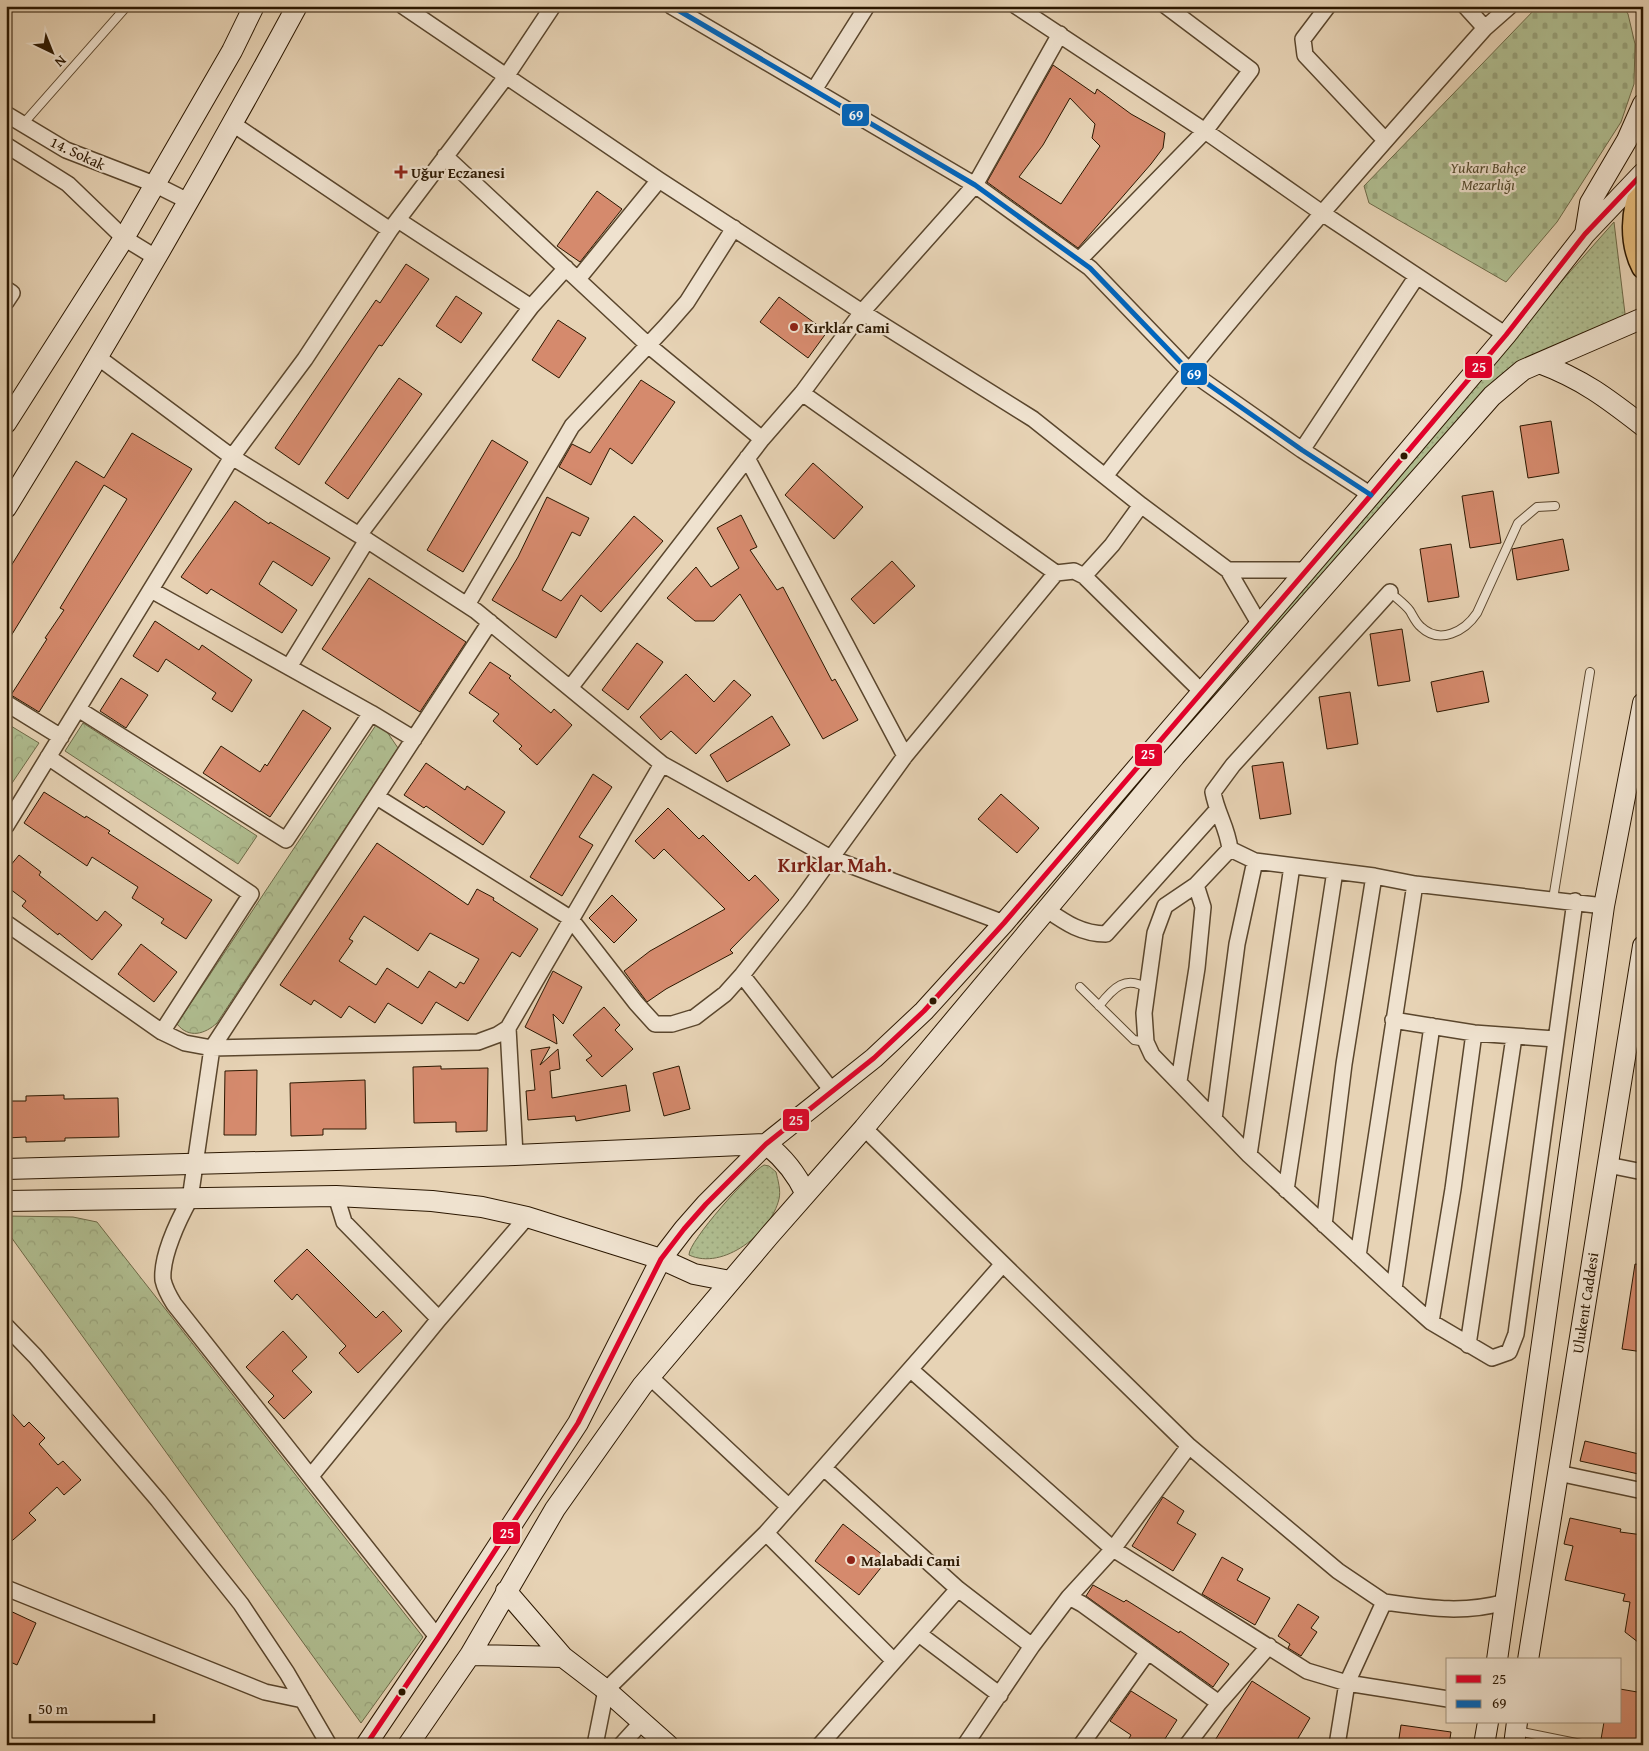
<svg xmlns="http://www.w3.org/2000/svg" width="1649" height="1751" font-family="'Gentium Book Plus',serif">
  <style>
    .grass { fill: url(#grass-dots); stroke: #6e6a48 }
    .forest { fill: url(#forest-crowns); stroke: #6e6a48 }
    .cemetery { fill: url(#cemetery-stones); stroke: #6e6a48 }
    .building { fill: #d58a6d; stroke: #2b1700; fill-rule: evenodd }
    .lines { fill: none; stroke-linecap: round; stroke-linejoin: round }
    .lane-casing { stroke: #5a462d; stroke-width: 10 }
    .street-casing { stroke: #5a462d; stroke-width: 18 }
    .secondary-casing { stroke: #2b1700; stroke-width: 22 }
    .primary-casing { stroke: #2b1700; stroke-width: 25 }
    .lane { stroke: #efe2cf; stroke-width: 8 }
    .street { stroke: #efe2cf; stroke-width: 15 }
    .secondary { stroke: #efe2cf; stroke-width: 20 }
    .primary { stroke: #e4ba7a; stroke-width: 22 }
    .bus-1-casing { stroke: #efe2cf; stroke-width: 9 }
    .bus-2-casing { stroke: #efe2cf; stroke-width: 9 }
    .bus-1 { stroke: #e4002b; stroke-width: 5 }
    .bus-2 { stroke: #0065bd; stroke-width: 5 }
    .poi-dot { fill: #8f2418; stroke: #efe2cf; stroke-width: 2 }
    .bus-dot { fill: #2b1700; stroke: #efe2cf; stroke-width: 2 }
    .labels { text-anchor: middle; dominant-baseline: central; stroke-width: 4.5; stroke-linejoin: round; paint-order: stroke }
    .street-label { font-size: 15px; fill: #2b1700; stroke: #efe2cf }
    .park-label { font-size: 15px; font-style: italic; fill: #53492c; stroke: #efe2cf }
    .poi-label { font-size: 15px; font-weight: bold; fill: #2b1700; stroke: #efe2cf; text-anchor: start }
    .district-label { font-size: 20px; font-weight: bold; fill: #7a1f14; stroke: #efe2cf }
    .line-badge { stroke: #efe2cf; stroke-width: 2 }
    .badge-label { font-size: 14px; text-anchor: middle; font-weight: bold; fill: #fff }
  </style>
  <defs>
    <pattern id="grass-dots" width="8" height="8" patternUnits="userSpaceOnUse" patternTransform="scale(1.25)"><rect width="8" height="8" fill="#b0be91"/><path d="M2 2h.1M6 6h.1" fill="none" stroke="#98a37b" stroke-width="1.8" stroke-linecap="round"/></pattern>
    <pattern id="forest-crowns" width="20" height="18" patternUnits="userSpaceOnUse" patternTransform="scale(1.25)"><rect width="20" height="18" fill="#b0be91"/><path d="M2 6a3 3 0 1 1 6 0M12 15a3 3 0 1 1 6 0" fill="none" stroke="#98a37b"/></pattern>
    <pattern id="cemetery-stones" width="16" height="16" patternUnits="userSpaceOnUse" patternTransform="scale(1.25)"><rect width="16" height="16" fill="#b0be91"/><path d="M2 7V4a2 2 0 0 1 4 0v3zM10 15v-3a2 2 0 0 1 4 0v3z" fill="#98a37b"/></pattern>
  </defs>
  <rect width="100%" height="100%" fill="#e7d3b5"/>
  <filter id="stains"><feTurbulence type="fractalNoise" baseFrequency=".004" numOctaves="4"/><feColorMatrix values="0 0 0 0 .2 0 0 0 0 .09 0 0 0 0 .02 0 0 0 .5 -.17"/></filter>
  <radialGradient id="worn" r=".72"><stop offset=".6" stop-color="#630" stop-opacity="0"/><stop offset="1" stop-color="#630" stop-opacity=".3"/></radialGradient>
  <path class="grass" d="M1614,222l12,100 -90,32 -398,440 -7,-3 385,-458z
    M764,1165l5,1 7,6c2,8 5,19 3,27 -8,34 -56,72 -90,56 -1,-13 61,-83 75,-90z"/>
  <path class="forest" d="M6,723l33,20 -33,49z
    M83,723l174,113 -19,28 -173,-113z
    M376,725l7,1 15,22 -181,275c-12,11 -28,16 -40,1z
    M6,1216l67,1 24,5 326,415 -62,86 -355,-493z"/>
  <path class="cemetery" d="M1538,6h85l5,8 7,30 -1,40 -13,38 -64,100 -51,60 -137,-79 -5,-17z"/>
  <path class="building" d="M1053,65l42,29 2,-5 34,25 34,19 -2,15 -12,16 -73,84 -91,-66zM1070,98l25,26 -3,14 8,8 -39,58 -42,-27 24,-32z
    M597,191l25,18 -42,53 -23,-16z
    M406,264l23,15 -47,67 -3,-1 -80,120 -24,-17 101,-148 4,3z
    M456,296l26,17 -21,30 -25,-17z
    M779,297l48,35 -19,26 -48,-36z
    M558,320l28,18 -27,40 -27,-18z
    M399,378l23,16 -74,105 -23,-16z
    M641,380l34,22 -43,62 -22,-16 -19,37 -32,-18 13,-23 18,9z
    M1551,421l8,52 -31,5 -8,-52z
    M132,433l60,36 -153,243 -28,-17 36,-56 -2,-1 19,-28 -4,-2 67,-109 -23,-14 -98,159v-70l70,-113 28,17z
    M492,440l36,22 -65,110 -36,-22z
    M813,463l50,44 -29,32 -49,-44z
    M1493,491l8,52 -31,5 -8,-52z
    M547,497l42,21 -9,18 -8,-4 -30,58 19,11 73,-85 29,25 -62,71 -20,-17 -25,43 -64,-38 26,-43z
    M235,501l34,23 1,-2 60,36 -18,28 -39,-25 -14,23 38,26 -15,23 -71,-44 -4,5 -26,-17z
    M741,515l16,32 -7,3 27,40 6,-3 49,94 3,-2 23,41 -35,19 -83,-145 -26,27h-19l-28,-23 29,-31 15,20 28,-19 -22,-40z
    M1563,539l6,31 -52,10 -5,-31z
    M1451,544l8,53 -31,5 -8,-53z
    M892,561l23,25 -41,38 -23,-25z
    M369,578l97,64 -46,70 -98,-63z
    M155,621l44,29 3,-5 50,35 -20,32 -20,-13 4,-6 -50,-34 -8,13 -25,-16z
    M1402,629l8,52 -32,5 -8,-52z
    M637,643l26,19 -35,48 -26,-20z
    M490,662l21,14 -2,2 42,35 3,-4 18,16 -35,40 -18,-16 3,-3 -29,-25 6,-7 -30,-21z
    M1483,671l6,31 -52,10 -6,-30z
    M686,674l28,28 20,-22 17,15 -55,59 -25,-23 -10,9 -21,-23z
    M121,678l27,17 -22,33 -26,-17z
    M1350,692l8,52 -31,5 -8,-52z
    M303,710l28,18 -61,89 -67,-44 18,-27 39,26 5,-8 2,2z
    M772,716l18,29 -63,37 -17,-27z
    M1283,762l8,52 -31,5 -8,-53z
    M426,763l39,27 2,-4 38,26 -22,33 -57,-39 -2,2 -20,-13z
    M593,774l19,13 -33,50 14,8 -31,51 -32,-19z
    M44,792l41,26 1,-2 24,15 -2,2 104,67 -26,39 -25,-16 3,-4 -32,-21 6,-11 -46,-30 -5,9 -63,-43z
    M1001,794l38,34 -22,25 -39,-34z
    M668,808l31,31 4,-4 46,46 6,-6 24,25 -49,50 3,3 -67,36 -19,13 -23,-31 26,-20 75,-42 -61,-60 -10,10 -19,-18z
    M377,843l91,62 9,-16 17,9 -1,2 45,29 -18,28 -8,-5 -44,69 -32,-19 -14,22 -34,-21 -13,20 -26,-17 -8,12 -27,-18 -3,5 -31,-20zM364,916l54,35 12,-18 49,26 -15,25 -4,-2 -4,6 -27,-17 -11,17 -31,-20 -11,17 -37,-24 14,-20 -4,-2z
    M19,855l22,17 -2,3 58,46 8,-10 17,14 -30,35 -33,-27 -1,2 -36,-29 4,-5 -20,-15v-15z
    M612,895l25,25 -23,23 -25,-25z
    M141,944l36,28 -23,30 -36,-28z
    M553,971l29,16 -19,37 -10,-10 4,30 -32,-17z
    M604,1007l16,18 -5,5 18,19 -31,28 -16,-17 6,-4 -19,-21z
    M550,1047l-10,18 18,-16 2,20 -10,2 2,27 74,-13 4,26 -54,10 -1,-5 -47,4 -2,-29 9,-1 -4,-40z
    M441,1066v3l47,-1 -1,63 -31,1v-10l-42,1 -1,-56z
    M679,1066l11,43 -26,7 -11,-43z
    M257,1070l-1,65h-32l1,-64z
    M365,1080l1,49h-43v6l-32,1 -1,-53z
    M64,1095v4l54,-1 1,39 -54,1v3l-39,1v-5l-20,1v-37h20v-5z
    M307,1249l69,69 7,-7 19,20 -44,42 -19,-20 7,-7 -49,-52 -5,6 -18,-19z
    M1635,1264l8,1v87l-21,-3z
    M283,1331l24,26 -15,14 20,21 -28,27 -16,-17 6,-6 -28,-29z
    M6,1407l18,20 5,-5 16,16 -6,6 19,21 5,-4 18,19 -17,15 -7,-8 -28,26 7,7 -30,26z
    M1585,1441l58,14v20l-63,-14z
    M1163,1497l21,14 -7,12 19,11 -23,37 -41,-25z
    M1570,1518l51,11 -1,3 23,3v111l-18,-14 5,-30 -7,-1 2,-7 -60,-14 8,-34 -9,-2z
    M843,1524l45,35 -29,36 -44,-34z
    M1222,1557l21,12 -6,11 33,18 -15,27 -53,-31z
    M1093,1585l31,17 2,-2 53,33 1,-2 49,33 -16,23 -127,-91z
    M1298,1604l21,13 -8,11 6,4 -16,24 -13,-8 2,-4 -12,-8z
    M6,1609l30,14 -19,42 -11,-5z
    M1252,1681l58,37 -16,27h-82z
    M1620,1689l23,4v52h-43l4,-23h16z
    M1131,1691l46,29 -16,25h-36l6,-10 -21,-14z
    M1401,1725l50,7 -2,13h-51z"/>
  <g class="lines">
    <defs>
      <path id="lane" d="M23,124l104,-118
        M1390,592c6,6 15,12 20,19 3,5 6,12 11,16 19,18 44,4 56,-14l41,-90 19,-16 18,-1
        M1553,899l37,-227
        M1080,987l54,53 12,2
        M1099,1006c14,-18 27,-32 49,-17
        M1517,1731l69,14"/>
      <path id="street" d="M403,6l256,174 203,132 171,107 108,86 87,65h80
        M671,6l304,179 115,83 98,102 114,80 69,45
        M1016,6l189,125 117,82 184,122
        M1328,6l-25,33 2,16 80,85
        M1465,6l20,22
        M814,90l53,-84
        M6,114l60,36 88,34 34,17
        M233,124l157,106
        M6,145l62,39 56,54 31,19
        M445,156l203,189 114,94
        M398,220l133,87
        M1079,260l126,-129 46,-61 -85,-64
        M578,279l81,-99
        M6,289l6,4 -6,9
        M99,358l133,99 127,78 117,76 186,153 169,94 173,65
        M802,393l254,180
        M1302,450l115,-174
        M747,458l158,298
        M1106,475c120,-154 249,-301 379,-447l25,-22
        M359,535l172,-228 35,-39
        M1228,570l32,55
        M1084,576l118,116
        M151,590l220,123 43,26
        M1390,592l-157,173 -20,27c4,22 14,34 17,57l25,12 119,15 41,8 189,22
        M467,605l105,-179 94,-100 21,-24 47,-74
        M289,667l78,-127
        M570,688l192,-249 40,-46 60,-81 113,-127 85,-151
        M6,703l55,34
        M78,709l208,131 85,-127
        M48,757l203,137 -89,138
        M377,797l193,121 66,85 19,21h17l23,-7 30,-23 17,-19 58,-74 105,-145 151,-183 18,-2 10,5 28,-31 29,-40
        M6,826l226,-369 73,-98 85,-129 115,-152 48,-72
        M1230,849l-34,36 -31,21 -10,27 -11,80 2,29 6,13 97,100 145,134 37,33 61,36 17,-6 7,-18 59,-433
        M1047,910c19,13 35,24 59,24l111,-124
        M6,923l156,109 23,11 27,5 266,-6 19,-7 11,-7 154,-264
        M742,975l91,117
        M1393,1020l81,13 81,6
        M508,1028l7,127
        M1179,1081l18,-113 6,-61 -7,-22
        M1214,1119l23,-175 18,-83
        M864,1128l325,318 -76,103 -44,48 -37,49 -67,99
        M1249,1155l43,-289
        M1608,1165l35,7
        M1286,1190l49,-319
        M336,1196l8,26 95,97
        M1324,1225l20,-161 30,-188
        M1358,1256l57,-372
        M1394,1289l38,-263
        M1431,1322l22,-133 21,-156
        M6,1326l29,30 123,144 83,104 46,69 42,72
        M1468,1345l46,-308
        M911,1370l202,179 194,122 40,12 -10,62
        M650,1377l138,129
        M1189,1446l149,125 46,31
        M824,1468l134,121 74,57
        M1558,1473l85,18
        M311,1476l128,-157 88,-102
        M766,1533l128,128
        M6,1588l259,104 38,8
        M1069,1597l13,7 137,99
        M919,1634l81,61
        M438,1638l-264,-334c-5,-8 -9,-15 -11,-24 -2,-24 16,-61 27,-81l22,-151 278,-426
        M1448,1699l-101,-16 37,-81c44,6 78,12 122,0
        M595,1745l11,-55 160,-157 236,-268
        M621,1745l21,-23
        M820,1745l138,-156
        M1081,1745l66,-92
        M1187,1745l32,-42 50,-57"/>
      <path id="secondary" d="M1585,234l5,-31 37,-63 16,-36
        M1539,363c43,16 68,35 104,63
        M6,423l118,-185 108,-187 22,-45
        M6,508c102,-165 199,-332 291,-502
        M6,1169l509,-14 251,-11c18,14 30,29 40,50
        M6,1201l330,-5 96,5 50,6 45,10 134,42 33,15 36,7
        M506,1591l57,66 43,33 62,55
        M470,1655l93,2
        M1497,1660l107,-754 39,-203
        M1528,1660l115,-714
        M366,1745l72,-107 140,-215 83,-164 23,-30 22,-25 60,-60 108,-86 50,-47 80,-88 367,-428 135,-160 79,-101 58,-61
        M408,1745l62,-90 85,-146 87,-123 127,-150 95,-108 311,-372 317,-360 31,-26 120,-52
        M1484,1745l4,-23
        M1514,1745l3,-23"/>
      <path id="primary" d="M1643,186c-11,24 -13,56 0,81"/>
    </defs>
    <use href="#lane" class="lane-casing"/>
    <use href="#street" class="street-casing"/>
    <use href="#secondary" class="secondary-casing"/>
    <use href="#primary" class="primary-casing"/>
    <use href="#lane" class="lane"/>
    <use href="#street" class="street"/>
    <use href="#secondary" class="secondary"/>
    <use href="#primary" class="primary"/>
    <defs>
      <path id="bus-1" d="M366,1745l72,-107 140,-215 83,-164 23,-30 22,-25 60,-60 108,-86 50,-47 80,-88 367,-428 135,-160 79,-101 58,-61"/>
      <path id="bus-2" d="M671,6l304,179 115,83 98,102 114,80 69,45"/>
    </defs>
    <use href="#bus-1" class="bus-1-casing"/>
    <use href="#bus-2" class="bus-2-casing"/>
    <use href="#bus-1" class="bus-1"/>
    <use href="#bus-2" class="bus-2"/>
  </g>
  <g class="poi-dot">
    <path d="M398.5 164.5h5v5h5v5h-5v5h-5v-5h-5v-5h5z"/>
    <circle cx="794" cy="327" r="5"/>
    <circle cx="851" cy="1560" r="5"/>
  </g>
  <g class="bus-dot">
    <circle cx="1404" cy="456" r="4.5"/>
    <circle cx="933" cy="1001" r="4.5"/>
    <circle cx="402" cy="1692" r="4.5"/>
  </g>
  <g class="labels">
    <g class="street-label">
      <text transform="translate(78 153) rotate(25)">14. Sokak</text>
      <text transform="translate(1585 1303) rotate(-81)">Ulukent Caddesi</text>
    </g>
    <g class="park-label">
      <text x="1488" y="167">Yukarı Bahçe<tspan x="1488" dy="17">Mezarlığı</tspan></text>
    </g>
    <g class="poi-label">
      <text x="411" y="172">Uğur Eczanesi</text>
      <text x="804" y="327">Kırklar Cami</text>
      <text x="861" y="1560">Malabadi Cami</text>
    </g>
    <g class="district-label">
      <text x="835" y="864">Kırklar Mah.</text>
    </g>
  </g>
  <g class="line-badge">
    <rect x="841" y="103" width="29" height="24" rx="5" fill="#0065bd"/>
    <rect x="1464" y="355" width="29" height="24" rx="5" fill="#e4002b"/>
    <rect x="1180" y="362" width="28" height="24" rx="5" fill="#0065bd"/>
    <rect x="1134" y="743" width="29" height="24" rx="5" fill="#e4002b"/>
    <rect x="782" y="1108" width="28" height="24" rx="5" fill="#e4002b"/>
    <rect x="492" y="1521" width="29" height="24" rx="5" fill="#e4002b"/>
  </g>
  <g class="badge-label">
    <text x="856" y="120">69</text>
    <text x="1479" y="372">25</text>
    <text x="1194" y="379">69</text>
    <text x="1148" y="759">25</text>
    <text x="796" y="1125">25</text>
    <text x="507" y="1538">25</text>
  </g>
  <rect width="1649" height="1751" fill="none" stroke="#e7d3b5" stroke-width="25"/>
  <rect x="8" y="8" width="1634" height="1736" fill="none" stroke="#2b1700" stroke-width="2.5"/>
  <rect x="12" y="12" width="1624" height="1726" fill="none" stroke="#2b1700"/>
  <rect x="1446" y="1658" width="175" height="65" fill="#efe2cf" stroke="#a1917c"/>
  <rect x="1456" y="1675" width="25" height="8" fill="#e4002b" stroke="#a1917c"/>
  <text x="1492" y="1684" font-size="15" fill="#2b1700">25</text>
  <rect x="1456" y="1700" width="25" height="8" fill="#0065bd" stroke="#a1917c"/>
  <text x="1492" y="1708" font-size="15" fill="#2b1700">69</text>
  <g transform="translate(52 52) rotate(137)" stroke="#efe2cf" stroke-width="4" paint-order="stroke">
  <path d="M0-4L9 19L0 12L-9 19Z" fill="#2b1700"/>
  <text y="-8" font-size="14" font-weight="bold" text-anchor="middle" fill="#2b1700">N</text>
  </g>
  <path d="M30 1714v8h124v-8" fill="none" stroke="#2b1700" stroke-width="2.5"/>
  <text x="38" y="1714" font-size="15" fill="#2b1700" stroke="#efe2cf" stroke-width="4" paint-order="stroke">50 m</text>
  <rect width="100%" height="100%" filter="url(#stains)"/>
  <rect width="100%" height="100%" fill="url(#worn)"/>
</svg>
